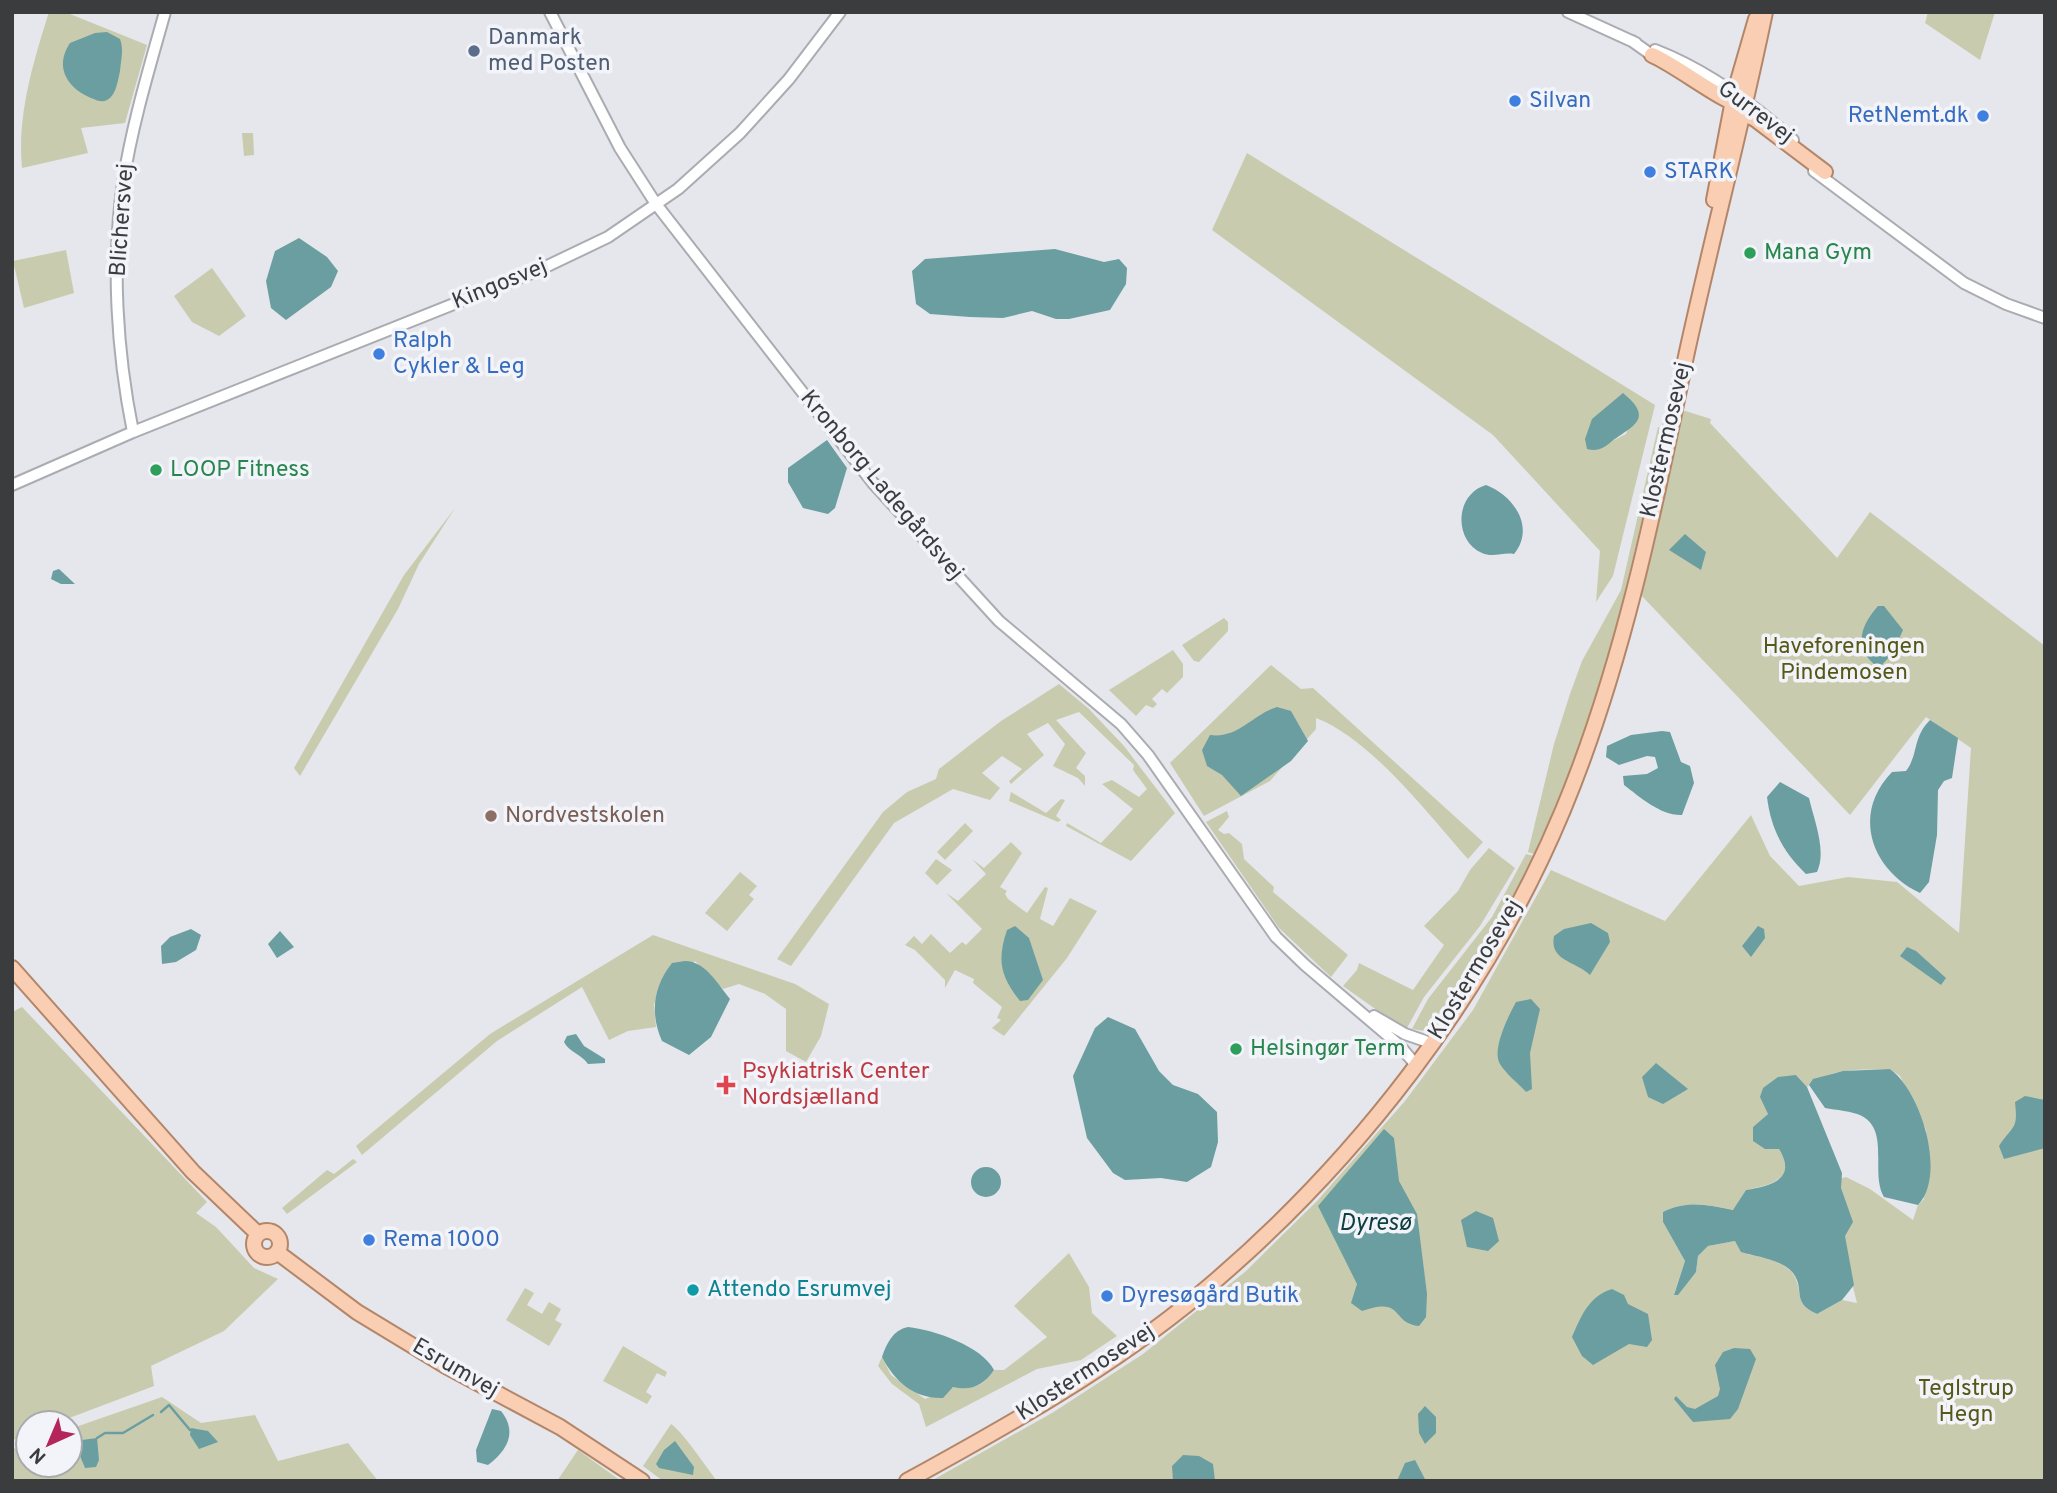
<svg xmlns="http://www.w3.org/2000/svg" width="2057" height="1493" font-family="Overpass,sans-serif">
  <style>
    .green { fill: #c9cbae; fill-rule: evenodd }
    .water { fill: #6a9ea0 }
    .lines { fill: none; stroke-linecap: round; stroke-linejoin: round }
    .stream { stroke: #6a9ea0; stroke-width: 2.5 }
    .minor-casing { stroke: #abacb1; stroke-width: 14 }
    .major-casing { stroke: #b48669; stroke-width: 18 }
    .minor { stroke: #fff; stroke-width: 10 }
    .major { stroke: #f9ceb3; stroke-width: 14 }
    .service-dot { fill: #5c6f8a; stroke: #f3f4f9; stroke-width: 2.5 }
    .shop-dot { fill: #3f7fe0; stroke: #f3f4f9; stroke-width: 2.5 }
    .leisure-dot { fill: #2e9e5b; stroke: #f3f4f9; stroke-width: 2.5 }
    .education-dot { fill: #8d6e63; stroke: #f3f4f9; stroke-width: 2.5 }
    .health-dot { fill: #e0444e; stroke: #f3f4f9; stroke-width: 2.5 }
    .culture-dot { fill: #0f9aa8; stroke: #f3f4f9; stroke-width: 2.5 }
    .labels { text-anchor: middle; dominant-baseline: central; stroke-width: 7; stroke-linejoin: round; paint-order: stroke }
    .service-label { font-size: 23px; fill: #4e5e75; stroke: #f3f4f9; text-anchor: start }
    .shop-label { font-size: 23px; fill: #366cbe; stroke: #f3f4f9; text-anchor: start }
    .street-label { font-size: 23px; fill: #3b3c3e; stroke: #f3f4f9 }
    .leisure-label { font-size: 23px; fill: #27864d; stroke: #f3f4f9; text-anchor: start }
    .park-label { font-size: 23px; fill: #565817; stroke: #f3f4f9 }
    .education-label { font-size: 23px; fill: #785e54; stroke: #f3f4f9; text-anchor: start }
    .health-label { font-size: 23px; fill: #be3a42; stroke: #f3f4f9; text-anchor: start }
    .culture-label { font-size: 23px; fill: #0d838f; stroke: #f3f4f9; text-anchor: start }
    .water-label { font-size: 24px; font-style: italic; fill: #0e4042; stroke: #f3f4f9 }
  </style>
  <rect width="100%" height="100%" fill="#e5e7ec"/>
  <path class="green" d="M49,12h16l82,33 -22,78 -44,5 7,25 -66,15c-5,-53 11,-105 27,-156z
    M1928,12h67l-15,48 -55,-37z
    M242,133h11l1,22 -10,1z
    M1247,153l408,252 -42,171 -17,26 4,-51 -107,-116 -281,-205zM1615,402h15l6,7 -10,25 -12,6 -11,-30z
    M66,250l8,43 -50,15 -11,-47z
    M212,268l34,48 -27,20 -27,-14 -18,-26z
    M1682,410l29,9 -1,4 127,135 33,-46 175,134v835h-1114l121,-68 91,-59 103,-83 71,-70 88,-100 68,-91 78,-140 114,51 86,-106 19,41 29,30 49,-9 49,5 62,51 12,-185 -45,-31 -76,98 -210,-221zM1890,1069l10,7 26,54 -2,69 -6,6 -5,15 -43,-31 -24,-12 -19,6 30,120 -15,-3 -25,14c-26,-11 -12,-22 -24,-40 -7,-11 -31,-18 -44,-19l-14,-14 -27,5 -10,10 -2,16 -22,22 11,-33 -22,-39v-10c23,-12 47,-7 71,-2l12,-20c23,-5 52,-10 33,-41h-14l-12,-22 15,-13 -2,-9 30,-30 11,12c21,-20 55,-17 83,-18z
    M1658,427l4,2c-32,145 -62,290 -128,425l-6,-2 26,-108 16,-50 12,-33 39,-71z
    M455,508l-36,56 -21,45 -98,167 -6,-8 110,-193z
    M1224,618l4,4v9l-29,31 -5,-1 -12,-16z
    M1173,650l10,14v13l-16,16 -5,-4 -10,10 5,5 -4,4 -7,-3 -10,11 -27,-26z
    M1271,665l30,24 12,-1 170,154 -15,17c-40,-45 -97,-120 -152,-141v11l-46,52 -66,35 -34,-53z
    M1059,684l30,25 35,37 51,67 -44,48 -65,-35 1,-3 34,20 32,-34 -31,-25 10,-4 27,17 8,-8 -14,-19 1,-5 -55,-53 -23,8 30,33 -10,15 9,8v10l-7,-8 -25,-12 12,-22 -17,-21 -21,11 17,21 -33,29 -2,-3 13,-12 -20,-13 -20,17 18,15 -10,12 -37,-11 -59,34 -103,143 -14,-7 106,-147 24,-20 29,-13 3,-10 62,-48z
    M1011,792l35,21 15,-14 4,1 -9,16 5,4 -3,2 -49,-21z
    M1227,811l2,6 -11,13 6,4 5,-1 13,11 2,15 30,28 -1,5 75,63 -17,22 -52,-49 -73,-106z
    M965,823l8,8 -28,29 -8,-8z
    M1011,842l11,11 -22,34 7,4 -2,3 3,5 19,14 18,-26 3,1 -8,31 13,7 17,-28 27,13 -30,47 -63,78 -12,-8 9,-8 -4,-2 5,-11 -29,-24 1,-4 -19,-9 -10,18v-8l-30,-30 -10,-5 9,-9 8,8 9,-10 19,19 12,-11 4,3 16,-16 -36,-36 12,8 28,-27 -14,-15 12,9z
    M1489,848l26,20 -35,58 -56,71 -17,31 -19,-10 -45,-32 14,-16 2,-7 54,27 31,-45 -20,-19 34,-35 12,-21z
    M1526,854l8,2c-32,61 -63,120 -102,176l-20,-3 16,-30 64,-82z
    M936,859l16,11 -15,15 -12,-12z
    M740,872l17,14 -8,9 5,4 -27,32 -22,-18z
    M653,935l142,49 34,20 -8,32 -15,26 -20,-11v-42l-21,-15 -26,-10 -16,5 -28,-28 -41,43 2,23 -28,4 -19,9 -27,-53 -85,54 -135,114 -6,-9 134,-112z
    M22,1007l185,195 -11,11 20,14 38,41 24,11 -54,52 -73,35 3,20 -98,37h-28v11l-16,6v-428z
    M353,1159l4,3 -70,52 -5,-6 45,-38 7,4z
    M1069,1253l20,34 3,26 25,23 -36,24 -44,9 -111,58 -7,-23 -27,-20 -14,-18 4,-9 9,18 34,24c8,-3 17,-7 26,-11 18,-7 24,9 43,-18h10l43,-33 -33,-31z
    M525,1288l9,5 -7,12 15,9 7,-12 12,7 -6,11 7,4 -13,22 -43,-26z
    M623,1346l44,26 -2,5 -8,-4 -11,19 6,4 -5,8 -44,-23z
    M162,1397l39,26 54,-8 23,46 70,-18 30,38h-366v-31l16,-9v24h42v-36z
    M671,1424c12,8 35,43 46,57h-54l-20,-15z
    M578,1450l43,31h-64z"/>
  <path class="water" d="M107,32l13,7c4,11 1,20 0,32 -2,9 -4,25 -13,29 -5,3 -11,0 -16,-2 -24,-10 -37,-31 -21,-55l25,-10z
    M299,238l28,19 11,14 -7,16 -45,33 -15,-12 -5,-27 9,-30z
    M1055,249l49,13 15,-3 8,9 -1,16 -16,26 -41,9h-13l-24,-8 -29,7 -33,-1 -40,-3 -14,-10 -4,-33 13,-12z
    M1623,393c32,26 9,33 -11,48 -8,7 -14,11 -25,8l-2,-10 7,-20z
    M827,440l20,28 -12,40 -7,6 -25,-6 -15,-26v-14z
    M1486,485c27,10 50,42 28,69 -11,-2 -21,4 -32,-1 -29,-13 -27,-59 4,-68z
    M1685,534l21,18 -5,18 -32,-20z
    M59,569l16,15h-14l-10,-5 2,-8z
    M1878,606h6l19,24 -11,24 -13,14c-26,-18 -20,-41 -1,-62z
    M1277,707l14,4 17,30 -17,20 -50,35 -19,-21 -15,-9 -5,-16 8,-15c28,4 42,-20 67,-28z
    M1930,720l28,18 -6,40 -8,3 -6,9 -1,45 -8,47 -9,11c-50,-24 -68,-80 -28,-121l14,-1c13,-17 6,-33 24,-51z
    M1662,731l8,1 11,30 9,4 4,17 -12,32c-21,1 -42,-18 -58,-30l-1,-9 24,-2 11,-6 -3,-11 -8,-1 -28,9 -13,-8 1,-11 24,-11z
    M1780,782l29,16c5,22 18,53 8,74l-11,2c-23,-22 -35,-45 -39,-77z
    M1591,923l17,10 2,9 -20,33c-14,-14 -41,-14 -36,-39l10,-7z
    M1015,926l14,12 14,42 -15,20 -8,1c-20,-25 -23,-41 -13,-71z
    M1758,926l6,3 1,9 -14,19 -9,-11z
    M191,929l10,6 -5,15 -20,12 -14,2 -1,-18 9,-9z
    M280,931l14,16 -17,11 -9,-14z
    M1907,947l9,4 30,27 -5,7 -41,-29z
    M685,961c20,0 33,23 45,38l-19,38 -22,18 -27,-14c-12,-27 -9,-54 10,-78z
    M1531,999l9,10 -10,44 2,36 -6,3c-8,-9 -20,-18 -26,-28 -9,-14 9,-49 16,-62z
    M1108,1017l27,12 24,42 14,14 25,9 19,18 1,30 -7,25 -24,15 -26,-4 -36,2 -12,-7 -26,-35 -14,-62 22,-48z
    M576,1034l8,12 21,13v4l-17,1c-7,-10 -19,-12 -24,-22l3,-6z
    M1656,1063l32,26 -25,15 -15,-7 -6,-20z
    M1890,1069c31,22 57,106 28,136l-34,-8c-14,-23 6,-66 -22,-81 -10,-5 -26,-6 -37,-8l-16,-23 4,-6 30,-8z
    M1796,1075l11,12 35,86 -1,15 12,34 -8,14 9,49 -12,15 -25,14c-27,-12 -11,-24 -24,-41 -12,-14 -36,-16 -52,-21l-6,-11 -27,5 -10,10 -2,16 -18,23h-4l11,-34 -22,-39v-10c23,-12 46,-7 70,-2l13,-20c23,-4 52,-10 33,-41h-14l-12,-8v-14l15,-13 -8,-17 3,-9 15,-11z
    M2025,1096l20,4v48l-41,11 -5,-13c15,-22 19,-16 16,-44z
    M1384,1129l10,9 5,43 18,33 10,80 -1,23 -7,9c-29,-3 -14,-30 -57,-15l-11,-8 6,-19 -39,-78z
    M971 1182a15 15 0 1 1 30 0a15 15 0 1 1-30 0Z
    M1476,1211l17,7 6,23 -11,10 -21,-4 -6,-27z
    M1612,1289l12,6 4,9 20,10 4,26 -5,7 -18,-3 -36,21 -11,-9 -10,-19c9,-21 17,-41 40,-48z
    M908,1327c26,3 74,19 86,43 -11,16 -23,21 -41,17l-10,11c-28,1 -48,-16 -61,-41 5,-14 11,-27 26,-30z
    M1734,1348l16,1 6,10 -18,50 -8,10 -37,3 -19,-23 2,-3 11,11 8,2 23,-13 2,-7 -5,-24 8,-13z
    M1425,1406l11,11v16l-11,11 -6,-11 -1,-19z
    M492,1409l9,2c17,21 6,40 -13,54l-11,-3 -1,-12z
    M191,1428l17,3 10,11 -19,7 -9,-14z
    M97,1438l2,22 -3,7 -11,1c-4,-11 -10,-18 -3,-28z
    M675,1441l19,26 -1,8 -34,-7 -3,-4 8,-14z
    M1183,1455l16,1 14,8 2,17h-42l-1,-15z
    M1415,1460l11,21h-29l8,-18z"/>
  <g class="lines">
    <path class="stream" d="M161,1412l8,-7 21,25
      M97,1438l8,-5h18l30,-18"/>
    <defs>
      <path id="minor" d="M550,12l70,136 36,56 217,279 126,138 122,103 27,31 128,182 29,28 94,80 17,20
        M1568,12l68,31
        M1632,41l24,17
        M1655,50c49,19 98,54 138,90
        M1814,171l150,112 42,21 39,14
        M133,432c-16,-79 -22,-169 -10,-249 9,-58 26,-114 42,-171
        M12,485l121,-53 406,-162 69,-33 70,-48 62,-56 49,-54 51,-67
        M1374,1016l31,18 26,9"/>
      <path id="major" d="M1652,55c22,9 74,49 89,50
        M1736,110l19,9 70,53
        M1714,200l20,-105 22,-76
        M12,968l181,204 65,62
        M254 1244a13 13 0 1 1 26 0a13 13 0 1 1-26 0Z
        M277,1252l80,60 89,54 114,61 82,54
        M907,1481c102,-56 204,-113 294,-188 154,-129 284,-296 362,-483 59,-142 91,-298 122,-449 25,-116 56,-232 80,-349"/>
    </defs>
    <use href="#minor" class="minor-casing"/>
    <use href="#major" class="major-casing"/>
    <use href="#minor" class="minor"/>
    <use href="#major" class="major"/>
  </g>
  <circle class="service-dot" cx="474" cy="51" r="7"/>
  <g class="shop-dot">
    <circle cx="1515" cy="101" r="7"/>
    <circle cx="1983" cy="116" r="7"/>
    <circle cx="1650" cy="172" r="7"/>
    <circle cx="379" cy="354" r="7"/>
    <circle cx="369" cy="1240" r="7"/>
    <circle cx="1107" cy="1296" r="7"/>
  </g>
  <g class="leisure-dot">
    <circle cx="1750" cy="253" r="7"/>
    <circle cx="156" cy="470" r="7"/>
    <circle cx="1236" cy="1049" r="7"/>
  </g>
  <circle class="education-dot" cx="491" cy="816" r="7"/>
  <path class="health-dot" d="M722.5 1074.5h7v7h7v7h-7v7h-7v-7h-7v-7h7z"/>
  <circle class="culture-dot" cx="693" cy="1290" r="7"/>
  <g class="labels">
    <g class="service-label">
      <text x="488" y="38">Danmark<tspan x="488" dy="26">med Posten</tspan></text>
    </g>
    <g class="shop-label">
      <text x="1529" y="101">Silvan</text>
      <text x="1969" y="116" text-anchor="end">RetNemt.dk</text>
      <text x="1664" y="172">STARK</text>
      <text x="393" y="341">Ralph<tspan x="393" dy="26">Cykler &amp; Leg</tspan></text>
      <text x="383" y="1240">Rema 1000</text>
      <text x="1121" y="1296">Dyresøgård Butik</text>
    </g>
    <g class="street-label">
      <text transform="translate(1755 113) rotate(37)">Gurrevej</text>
      <text transform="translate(123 220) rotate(-86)">Blichersvej</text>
      <text transform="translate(500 285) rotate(-22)">Kingosvej</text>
      <text transform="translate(1667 440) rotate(-77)">Klostermosevej</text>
      <text transform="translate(881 486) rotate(50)">Kronborg Ladegårdsvej</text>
      <text transform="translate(1476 970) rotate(-59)">Klostermosevej</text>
      <text transform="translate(455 1369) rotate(30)">Esrumvej</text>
      <text transform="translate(1086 1373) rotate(-33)">Klostermosevej</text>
    </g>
    <g class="leisure-label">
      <text x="1764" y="253">Mana Gym</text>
      <text x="170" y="470">LOOP Fitness</text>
      <text x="1250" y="1049">Helsingør Term</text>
    </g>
    <g class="park-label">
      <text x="1844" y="647">Haveforeningen<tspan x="1844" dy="26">Pindemosen</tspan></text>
      <text x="1966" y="1389">Teglstrup<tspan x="1966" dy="26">Hegn</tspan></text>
    </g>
    <g class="education-label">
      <text x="505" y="816">Nordvestskolen</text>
    </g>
    <g class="health-label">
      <text x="742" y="1072">Psykiatrisk Center<tspan x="742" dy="26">Nordsjælland</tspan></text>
    </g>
    <g class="culture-label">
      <text x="707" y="1290">Attendo Esrumvej</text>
    </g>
    <g class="water-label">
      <text x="1375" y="1224">Dyresø</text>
    </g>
  </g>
  <rect width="2057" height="1493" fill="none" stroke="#3b3c3e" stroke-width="28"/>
  <g transform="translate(49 1444) rotate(224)"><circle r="33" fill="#f3f4f9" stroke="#a9aaae" stroke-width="2"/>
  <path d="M0-5L12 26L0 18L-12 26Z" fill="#b3255b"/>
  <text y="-10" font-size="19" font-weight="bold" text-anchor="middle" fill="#3b3c3e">N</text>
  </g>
</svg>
